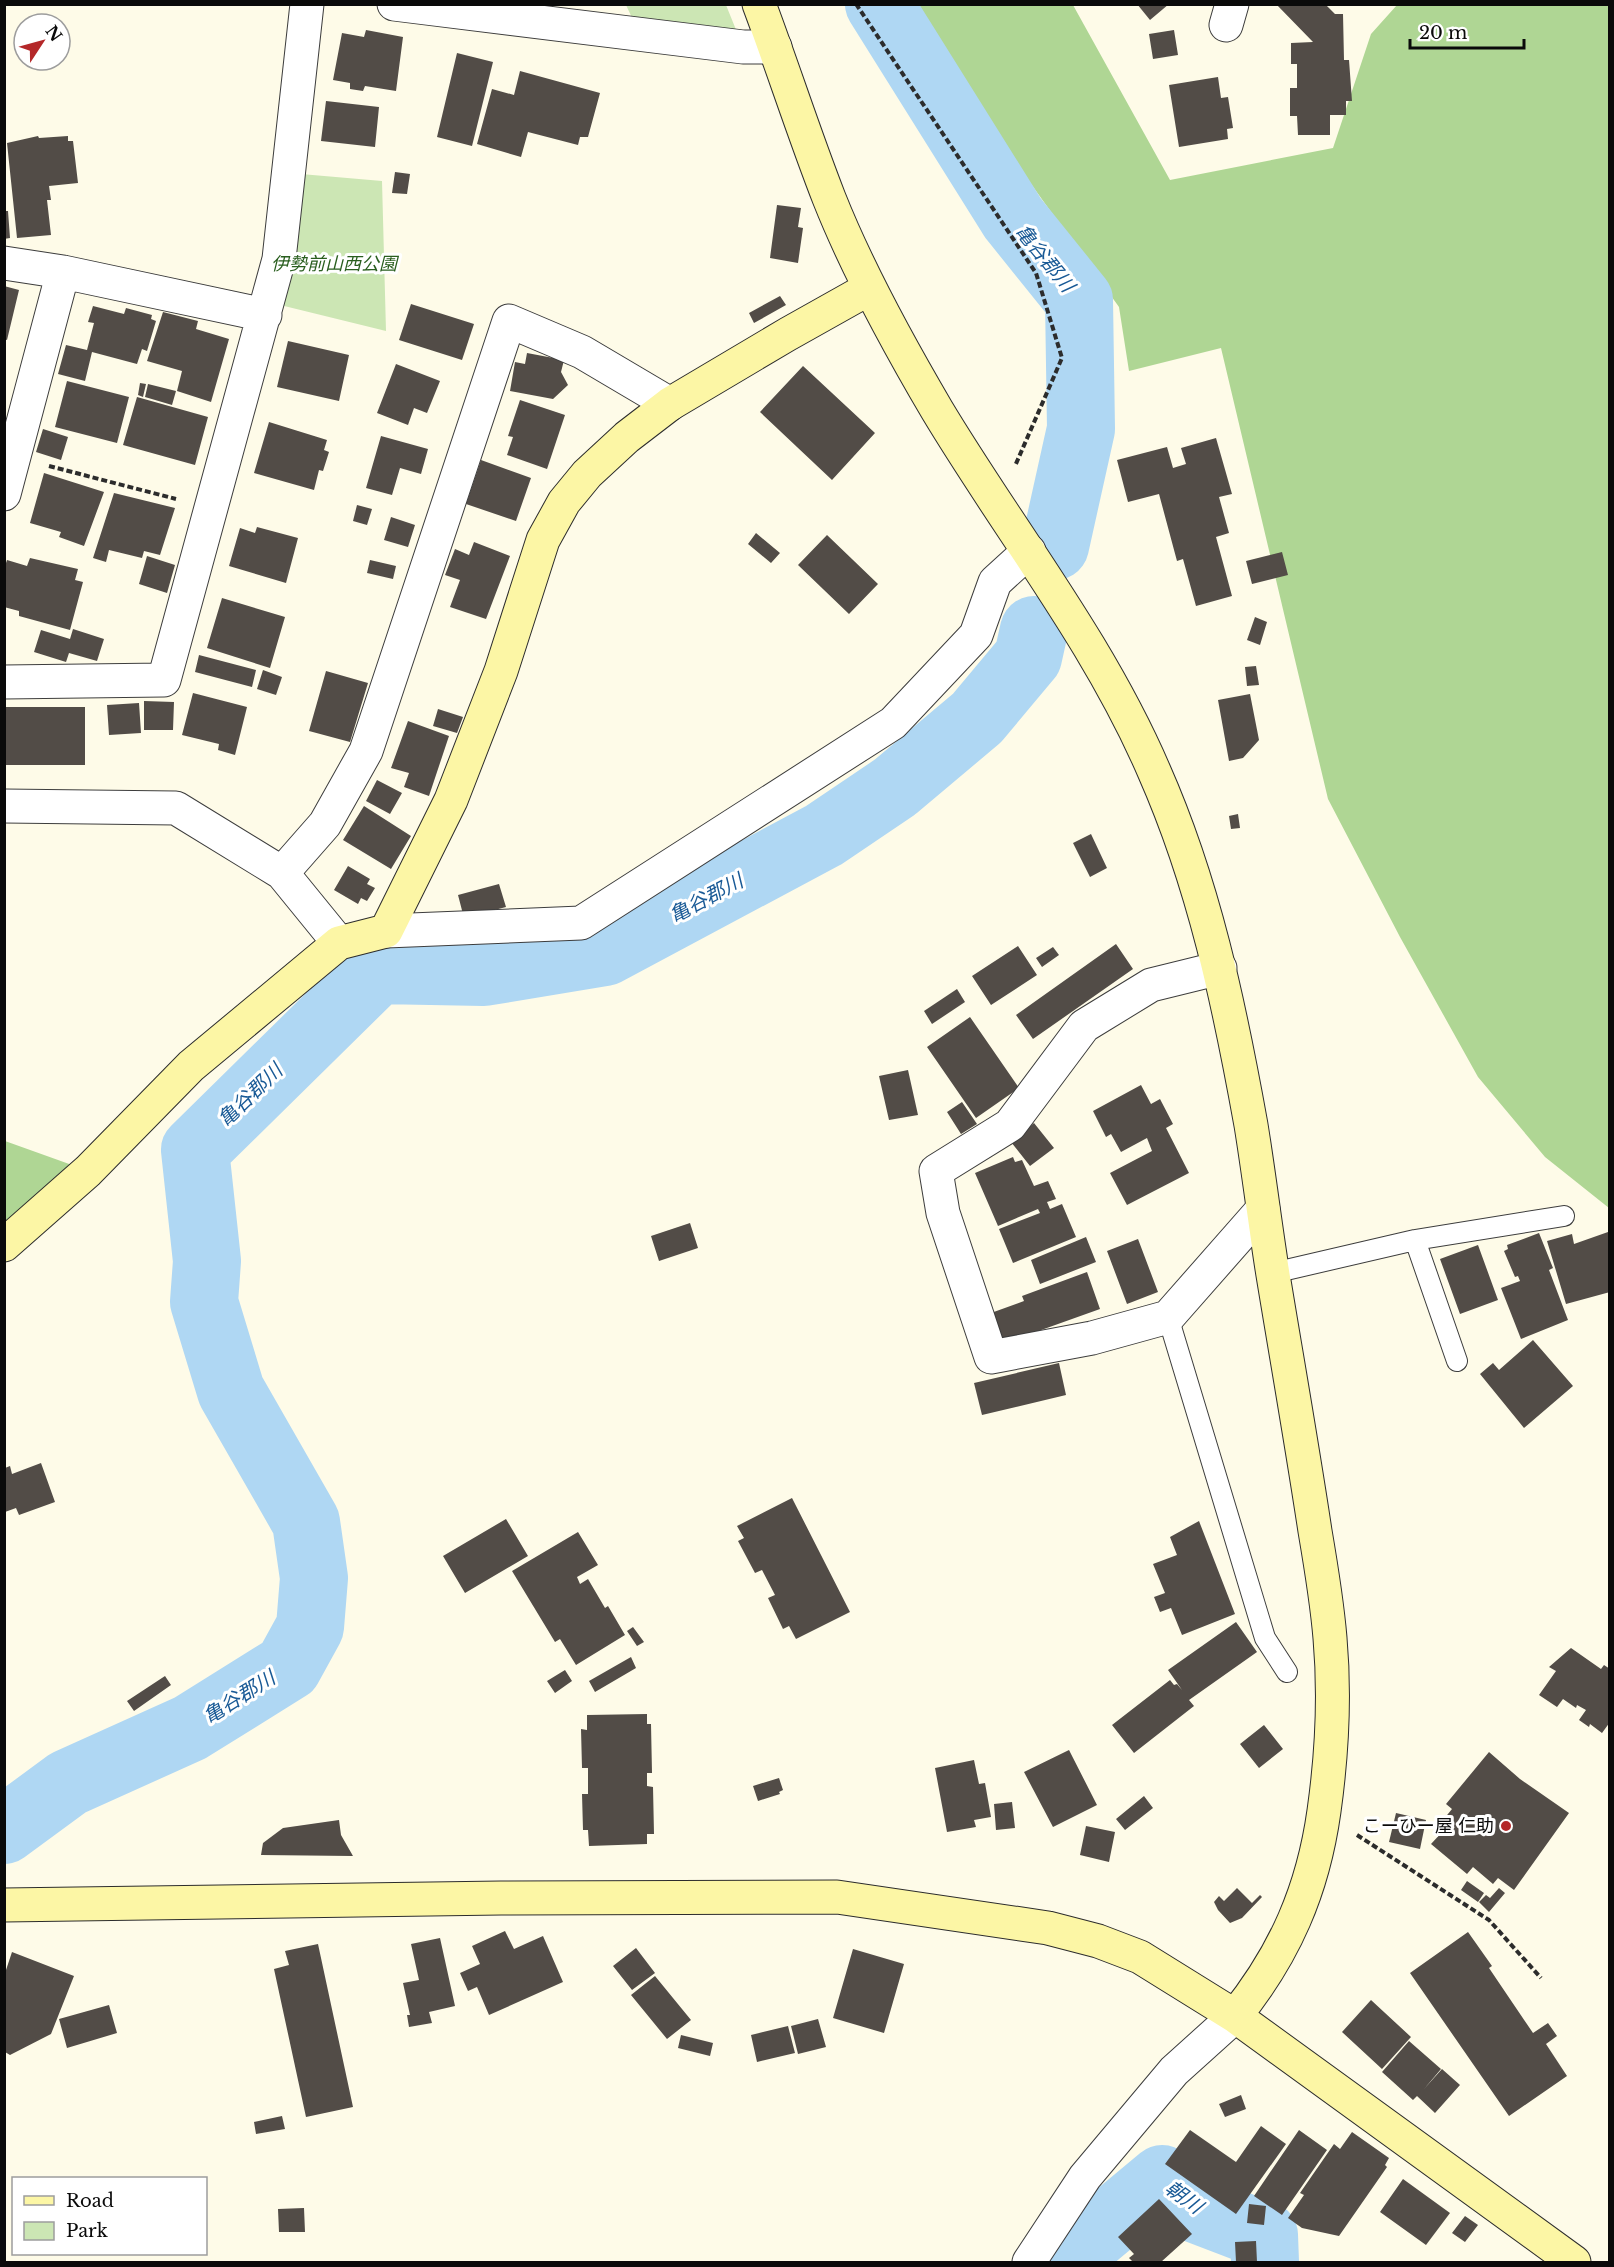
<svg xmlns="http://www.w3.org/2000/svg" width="1614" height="2267" font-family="'Libre Baskerville','Noto Sans JP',serif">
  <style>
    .green { fill: #cce6b4 }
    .forest { fill: #afd694 }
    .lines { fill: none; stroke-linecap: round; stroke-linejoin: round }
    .river { stroke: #afd7f3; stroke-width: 68 }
    .building { fill: #524c47 }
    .lane-casing { stroke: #3d3d3d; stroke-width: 22 }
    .street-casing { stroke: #3d3d3d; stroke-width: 35 }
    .secondary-casing { stroke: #2c2c2c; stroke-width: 35 }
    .path { stroke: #2c2c2c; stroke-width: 4; stroke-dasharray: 6 3; stroke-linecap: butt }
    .lane { stroke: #fff; stroke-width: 20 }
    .street { stroke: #fff; stroke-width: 33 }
    .secondary { stroke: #fcf6a5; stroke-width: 33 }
    .poi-dot { fill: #b42829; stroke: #fff; stroke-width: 2 }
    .labels { text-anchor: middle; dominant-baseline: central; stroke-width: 6; stroke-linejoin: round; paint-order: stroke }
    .park-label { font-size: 18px; font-style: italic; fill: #295e1e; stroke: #fff }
    .poi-label { font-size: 18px; fill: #0a0a0a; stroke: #fff; text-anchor: end }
    .water-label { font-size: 20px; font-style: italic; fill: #195a96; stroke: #fff }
  </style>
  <rect width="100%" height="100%" fill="#fefbe8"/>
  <path class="green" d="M626,5h100l17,42 -109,-25z
    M301,174l81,7 4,150 -114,-28z"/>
  <path class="forest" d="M903,5h170l97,175 163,-32 38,-114 26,-29h212v1203l-64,-51 -67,-80 -78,-140 -72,-138 -107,-451 -92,23 -10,-64z
    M5,1141l67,24 -67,64z"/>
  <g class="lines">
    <path class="river" d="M879,4l134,214 66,82 2,129 -26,117
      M4,1830l64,-47 122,-55 98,-61 22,-40 4,-49 -8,-56 -75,-131 -27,-89 3,-41 -12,-111 183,-180 106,2 121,-20 219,-117 71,-48 82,-69 51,-61 6,-27
      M1069,2262l15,-18 78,-65 34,30 68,26 1,27"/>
  </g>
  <path class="building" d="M1137,4h32l-19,16z
    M1276,4h49l10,10h8l1,46h5l3,41h-6v14h-16v20h-32l-1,-19h-7v-28h7v-24h-6v-21l22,-1z
    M366,30l37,7 -7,54 -31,-5 -2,5 -13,-2v-6l-17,-3 9,-47 22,4z
    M1174,30l4,25 -25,4 -4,-25z
    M457,53l36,9 -21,84 -35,-9z
    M520,71l80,22 -12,44h-8l-2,8 -50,-13 -7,25 -44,-13 15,-55 22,6z
    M1218,77l3,21 7,-1 5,31 -6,1 1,10 -49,8 -10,-62z
    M326,101l53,6 -4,40 -54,-6z
    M38,136l1,2 29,-2v5h5l5,42 -29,3 2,14h-4l4,35 -34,3 -10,-95z
    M395,172l15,2 -3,20 -15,-1z
    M777,205l24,3 -3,19 5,1 -5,35 -28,-5z
    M4,211h4l2,27 -6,1z
    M4,286l15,4 -12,50 -3,-1z
    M780,296l6,9 -32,18 -5,-10z
    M411,304l63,20 -12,36 -63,-20z
    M93,306l31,8 2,-6 26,7 -1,4 5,2 -9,30 -5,-2 -5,15 -45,-12 -7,29 -27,-7 8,-29 21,5 7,-27 -6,-1z
    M163,312l35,9 -2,8 33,10 -18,63 -34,-11 5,-20 -35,-10z
    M288,341l61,14 -10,46 -62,-14z
    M527,353l37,7 -3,12 7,13 -15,14 -43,-8 5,-29 10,2z
    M396,364l44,17 -13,32 -13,-5 -6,17 -31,-12z
    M803,366l72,67 -43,47 -72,-68z
    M67,381l62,16 -12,46 -62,-16z
    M140,383l6,1 -3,13 -5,-2z
    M148,384l28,7 -4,14 -27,-8z
    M137,397l71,20 -13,48 -72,-20z
    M520,400l45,15 -18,54 -40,-14 6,-18 -5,-1z
    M269,422l58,18 -3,10 5,2 -6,19 -4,-1 -5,20 -60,-17z
    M43,429l25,8 -7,23 -25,-8z
    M381,436l47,13 -7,25 -21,-6 -8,27 -26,-7z
    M1216,438l16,56 -13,3 10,36 -13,4 16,59 -36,10 -13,-47 -6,2 -18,-67 -31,8 -11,-42 50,-13 6,21 13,-4 -5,-16z
    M481,460l50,18 -15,43 -50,-17z
    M44,473l60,19 -20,54 -25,-9 2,-5 -31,-9z
    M114,493l61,15 -15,47 -16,-4 -2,7 -33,-8 -3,12 -13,-4z
    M357,505l15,4 -5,16 -14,-4z
    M391,517l24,8 -7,22 -24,-7z
    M257,527l41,11 -12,45 -57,-17 11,-38 15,5z
    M756,533l24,20 -9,10 -23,-19z
    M827,535l51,49 -29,30 -51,-49z
    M474,542l36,14 -24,63 -36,-12 10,-27 -15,-5 10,-26 14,6z
    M1282,552l6,23 -36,9 -6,-23z
    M147,556l28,9 -8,28 -28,-9z
    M30,558l48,11 -3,11 8,2 -13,48 -51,-14v-5l-15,-4v-38l3,-9 20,6z
    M370,560l26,6 -3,13 -26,-6z
    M222,598l63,19 -15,51 -63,-20z
    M1255,617l12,5 -7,23 -13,-5z
    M73,629l31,10 -7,22 -28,-8 -3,9 -32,-10 7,-22 29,9z
    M199,655l57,15 -4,17 -57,-15z
    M1256,666l3,19 -12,1 -2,-19z
    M263,670l19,7 -6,18 -19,-6z
    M326,671l42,12 -18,59 -41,-11z
    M193,693l54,14 -12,48 -17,-5 1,-6 -37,-9z
    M1250,694l9,46 -16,18 -14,3 -11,-61z
    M144,701l30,1 -1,28h-29z
    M139,703l2,30 -32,2 -2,-30z
    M4,707h81v58h-81z
    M438,709l25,8 -6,16 -24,-7z
    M408,721l41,15 -20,60 -25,-9 5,-14 -18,-5z
    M377,780l25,13 -12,21 -24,-13z
    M364,806l47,30 -20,33 -48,-29z
    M1238,814l2,14 -9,1 -2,-13z
    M1091,834l16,34 -17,9 -17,-34z
    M348,866l22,13 -3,5 8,4 -8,13 -6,-3 -3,6 -24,-14z
    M499,884l7,23 -42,11 -6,-23z
    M1116,944l17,25 -100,70 -17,-24z
    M1018,946l19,29 -46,30 -19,-29z
    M1053,947l6,8 -17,12 -6,-9z
    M957,989l8,13 -33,22 -8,-13z
    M970,1017l49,71 -43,30 -49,-71z
    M908,1070l10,45 -29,5 -10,-44z
    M1141,1085l10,19 9,-5 13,25 -7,4 23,45 -62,32 -17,-32 42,-22 -5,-13 -26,14 -10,-18 -5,3 -13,-26z
    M962,1102l15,22 -16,10 -14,-22z
    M1034,1123l20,25 -24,18 -19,-24z
    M1013,1157l2,5 7,-2 12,26 14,-5 8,18 -9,3 3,7 12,-5 14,33 -63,26 -14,-34 41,-16 -2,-4 -40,17 -23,-53z
    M690,1223l8,25 -39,13 -8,-25z
    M1608,1232l2,6v54l-44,12 -19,-63 25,-7 2,10z
    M1539,1233l14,35 -4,2 19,50 -47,19 -20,-51 19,-7 -2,-5 -3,1 -11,-26 4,-2 -1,-4z
    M1086,1237l10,25 -56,22 -9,-24z
    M1138,1239l20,53 -31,12 -20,-53z
    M1478,1245l20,55 -38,14 -20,-55z
    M1087,1272l13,37 -98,35 -11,-31 33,-12 -2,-5z
    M1533,1340l40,46 -49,42 -44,-54 13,-11 6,7z
    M1059,1363l7,32 -84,20 -8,-32z
    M41,1463l14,39 -36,13 -3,-7 -11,4v-44l5,-2 2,8z
    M792,1498l58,114 -54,27 -7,-13 -6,3 -15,-31 7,-3 -13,-25 -7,3 -17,-32 6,-3 -7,-12z
    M506,1519l22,37 -63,37 -22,-37z
    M1199,1521l36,93 -53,21 -11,-27 -11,4 -6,-15 11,-4 -12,-29 24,-9 -7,-18z
    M578,1532l20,33 -21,12 3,7 8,-5 17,29 3,-2 17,29 -49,30 -16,-26 -5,3 -43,-71z
    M1236,1622l21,30 -68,48 5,6 -60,47 -22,-28 58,-45 4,5 3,-1 5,6 -14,-20z
    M633,1627l11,15 -7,4 -10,-15z
    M1571,1648l30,21 3,-4 6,4v53l-8,11 -12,-9 -1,3 -10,-7 7,-10 -9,-5 -1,3 -13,-9 -6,8 -18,-12 17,-24 -7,-4z
    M631,1657l5,11 -41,24 -6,-11z
    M565,1670l7,11 -17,12 -8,-12z
    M165,1676l6,9 -37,26 -7,-10z
    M647,1714v10h4l1,49h-5v13l6,1 1,47h-7v10l-58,2 -1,-16h-5l-1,-36h6v-26h-6l-1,-39 6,1v-15z
    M1264,1725l19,24 -24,19 -19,-24z
    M1069,1750l28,55 -44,22 -29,-55z
    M1489,1752l31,27 49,34 -55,77 -16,-12 -5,6 -20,-17 -6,7 -36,-30 13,-14 -5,-5 13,-16 -6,-5z
    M974,1760l5,24 6,-1 6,34 -17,3 2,7 -29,5 -12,-64z
    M779,1778l4,12 -4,2 1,2 -22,7 -5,-15z
    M1144,1796l9,12 -28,22 -9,-11z
    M1012,1802l3,26 -19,2 -2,-26z
    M1396,1813l30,7 -6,29 -31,-7z
    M339,1820l2,15 12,21 -92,-1 2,-12 20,-15z
    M1086,1826l29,6 -6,30 -29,-7z
    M1467,1881l17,12 -6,9 -17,-12z
    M1237,1888l15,15 8,-8 2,2 -20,21 -12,5 -12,-13 -4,-8 5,-6 5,5z
    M1499,1888l6,5 -16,19 -10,-10 7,-7 4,3z
    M505,1931l9,18 29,-13 20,46 -74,33 -12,-28 -9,4 -8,-18 20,-9 -8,-18z
    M1468,1932l24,34 -3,2 44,65 15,-10 9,13 -11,8 21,32 -58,40 -99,-143z
    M440,1938l15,68 -26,6 3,11 -23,4 -2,-12h3l-7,-32 16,-3 -8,-36z
    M318,1944l35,163 -47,10 -32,-148 15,-4 -4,-14z
    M636,1948l19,25 -23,17 -19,-24z
    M853,1949l51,15 -20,69 -51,-15z
    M12,1952l62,24 -23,58 -41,21 -5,-3v-79z
    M655,1976l36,44 -24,19 -36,-44z
    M1371,2000l40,37 -29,32 -40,-37z
    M109,2005l8,28 -50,15 -8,-29z
    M818,2019l8,28 -28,7 -7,-28z
    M788,2026l7,27 -38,9 -6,-27z
    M681,2035l32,8 -3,13 -32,-8z
    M1409,2041l32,28 -17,20 18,-20 18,16 -25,28 -18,-17 -4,4 -31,-28z
    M1241,2095l5,14 -21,8 -6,-13z
    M282,2116l3,13 -29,5 -2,-12z
    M1261,2126l25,18 -50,70 -71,-50 25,-34 46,32z
    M1299,2130l28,20 -45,65 -28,-19z
    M1352,2132l37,26 -4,7 2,2 -48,69 -37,-8 -14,-10 16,-23 -4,-2 34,-49 6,5z
    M1403,2179l47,34 -24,32 -46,-33z
    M1159,2199l33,35 -31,28h-28l-4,-4 5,-4 -16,-17z
    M1249,2204l17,2 -2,19 -17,-2z
    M304,2208l1,24h-26l-1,-23z
    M1465,2216l13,9 -13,17 -13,-9z
    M1256,2241l1,21h-21l-1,-20z"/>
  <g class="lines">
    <defs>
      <path id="lane" d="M1415,1240l42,121
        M1273,1273l142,-33 149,-24
        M1168,1317l97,321 22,34"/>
      <path id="street" d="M394,4l349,43h32
        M1226,25l6,-21
        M4,263l59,9 202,43
        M4,494l59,-222
        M4,682l160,-2 115,-421 28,-255
        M4,806l172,2 106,65 57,70
        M282,873l43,-49 41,-73 143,-430 73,31 88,52
        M386,931l195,-8 312,-200 83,-88 19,-53 34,-31
        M1220,968l-69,17 -67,41 -74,99 -74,46 7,42 48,144 101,-19 76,-21 95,-108
        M1029,2262l56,-85 89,-106 61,-55"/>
      <path id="secondary" d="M759,4c24,64 45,130 70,194 29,73 68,144 108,212 72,120 161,231 217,361 50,113 75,232 97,354 8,49 14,100 22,150 14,85 29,170 42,256 6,35 12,71 15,107 5,57 2,116 -6,173 -11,79 -39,143 -89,205
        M4,1245l84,-74 103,-105 148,-123 47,-12 65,-131 50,-129 42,-131 21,-38 23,-28 40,-37 43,-33 118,-70 82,-46
        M4,1905l497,-7 336,-1 211,31 50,13 42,16 95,59 339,246"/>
    </defs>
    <use href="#lane" class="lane-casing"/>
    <use href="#street" class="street-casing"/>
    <use href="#secondary" class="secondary-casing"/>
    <path class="path" d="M856,4l180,269 26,85 -47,108
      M49,466l127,33
      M1357,1835l132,85 52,58"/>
    <use href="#lane" class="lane"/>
    <use href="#street" class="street"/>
    <use href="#secondary" class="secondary"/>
  </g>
  <circle class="poi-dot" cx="1506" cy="1826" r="6"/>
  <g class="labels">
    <g class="park-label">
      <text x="334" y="264">伊勢前山西公園</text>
    </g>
    <g class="poi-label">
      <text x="1494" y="1826">こーひー屋 仁助</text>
    </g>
    <g class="water-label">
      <text transform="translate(1045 258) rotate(51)">亀谷郡川</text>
      <text transform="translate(706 898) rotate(-28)">亀谷郡川</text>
      <text transform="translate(250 1095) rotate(-44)">亀谷郡川</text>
      <text transform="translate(239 1697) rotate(-32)">亀谷郡川</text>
      <text transform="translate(1184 2197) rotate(36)">朝川</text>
    </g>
  </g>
  <rect width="1614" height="2267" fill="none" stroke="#0a0a0a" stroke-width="12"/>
  <rect x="12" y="2177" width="195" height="78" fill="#ffffff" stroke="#9d9d9d" stroke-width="1.5"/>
  <rect x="24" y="2196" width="30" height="9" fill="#fcf6a5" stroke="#9d9d9d" stroke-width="1.5"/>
  <text x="66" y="2207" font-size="18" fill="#0a0a0a">Road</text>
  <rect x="24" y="2222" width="30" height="18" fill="#cce6b4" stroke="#9d9d9d" stroke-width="1.5"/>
  <text x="66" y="2237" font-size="18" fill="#0a0a0a">Park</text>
  <g transform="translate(42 42) rotate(54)"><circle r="28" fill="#ffffff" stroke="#9d9d9d" stroke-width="1.5"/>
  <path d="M0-4.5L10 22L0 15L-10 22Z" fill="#b42829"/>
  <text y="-9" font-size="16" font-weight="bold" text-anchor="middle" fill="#0a0a0a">N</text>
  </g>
  <path d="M1410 39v9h114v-9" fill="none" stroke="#0a0a0a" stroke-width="3"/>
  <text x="1419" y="39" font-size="18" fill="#0a0a0a" stroke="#ffffff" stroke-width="4.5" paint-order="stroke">20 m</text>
</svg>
